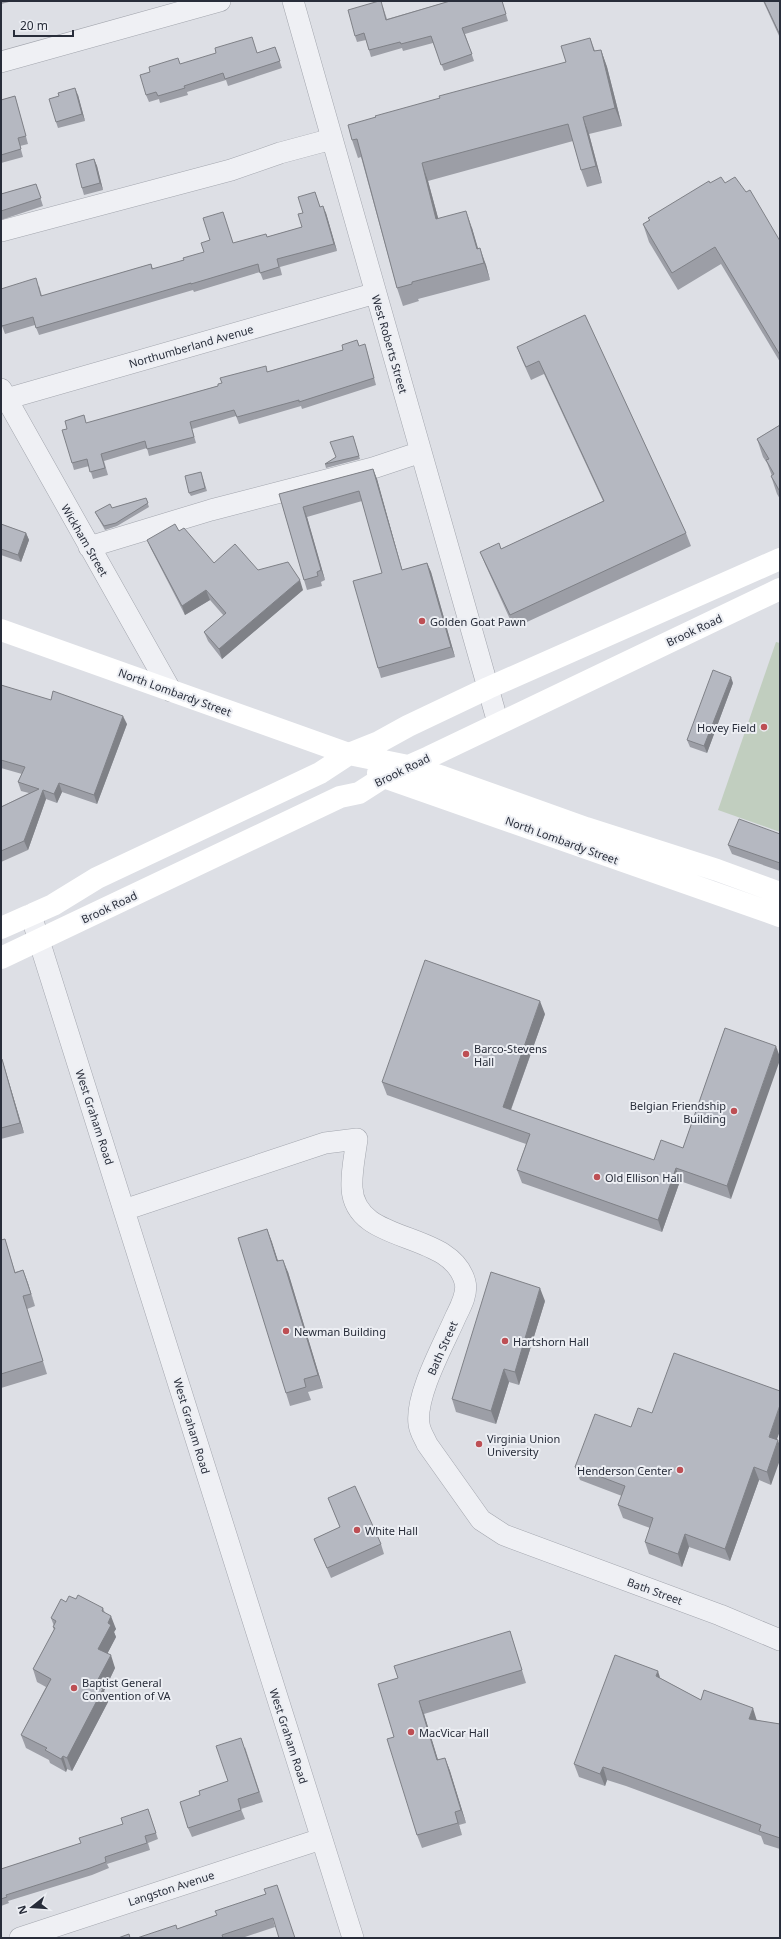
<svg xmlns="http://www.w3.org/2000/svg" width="781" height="1939" font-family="'Noto Sans',sans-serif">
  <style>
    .grass { fill: #c1cebf }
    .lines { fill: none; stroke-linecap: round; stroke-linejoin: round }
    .minor-casing { stroke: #a3a6ae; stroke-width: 22 }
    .minor { stroke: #eff0f4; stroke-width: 21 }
    .secondary { stroke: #fff; stroke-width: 22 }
    .wall { fill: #9c9ea6 }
    .shaded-wall { fill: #7f8187 }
    .building { fill: #b5b8c1; stroke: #7f8187 }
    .poi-dot { fill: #bd4f54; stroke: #eceef3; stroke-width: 1.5 }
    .labels { text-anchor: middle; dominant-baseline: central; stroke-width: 4; stroke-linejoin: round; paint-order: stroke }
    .street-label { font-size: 11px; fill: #282d3a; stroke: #eceef3 }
    .poi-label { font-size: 11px; fill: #282d3a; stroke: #eceef3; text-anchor: start }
  </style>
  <rect width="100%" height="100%" fill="#dddfe5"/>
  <path class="grass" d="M776,642l4,1v189l-62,-22z"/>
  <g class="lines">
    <defs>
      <path id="minor" d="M293,1l205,722
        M1,62l219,-61
        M1,231l230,-61 49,-17 52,-14
        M1,389l170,302
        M6,399l370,-106
        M89,547l122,-37 162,-42 48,-16
        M31,915l322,1023
        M124,1210l201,-67 32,-4c-2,16 -6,33 -5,49 3,58 99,41 113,94 3,11 -4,24 -9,34 -12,28 -41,79 -37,108 1,8 5,13 8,20l54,76 23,15 216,80 60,25
        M20,1938l301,-99"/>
    </defs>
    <use href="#minor" class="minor-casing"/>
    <use href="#minor" class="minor"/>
    <path class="secondary" d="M1,630l348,124 59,12 35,11 143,51 131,42 63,23
      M378,773l6,4 396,139
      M1,928l52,-23 44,-27 223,-105 29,-19 30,-12 29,-16 80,-38 292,-129
      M1,958l339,-161 19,-4 25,-16 45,-20 351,-168"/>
  </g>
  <path class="wall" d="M1,1h12l-12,3z
    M450,1h52l6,20 -43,13 9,27 -30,10 -11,-28 -30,8 -1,-3 -31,9 -5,-17 -9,2 -2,-6 28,-29 4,12z
    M763,1h17v37z
    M590,38l5,13 6,-1 6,17 15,59 -33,8 13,49 -15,4 -6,-17 -8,-29 -145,40 10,37 34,10 6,20 8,17 4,15 -72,19 1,2 -16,5 -6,-18 -36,-131 -3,1 -6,-18 24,-23 64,-19 126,-36z
    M275,47l7,21 -54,18 -2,-6 -39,12 1,3 -28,8 -1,-4 -10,3 -3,-7 4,-23 30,-8 77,-11z
    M78,95l7,26 -27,7 -2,-6z
    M15,96l2,7 11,41 -8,2 3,11 -22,6v-63z
    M94,159l3,7 6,24 -19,5 -2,-7z
    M710,183h15l55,58v121l-59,-98 -43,26 -29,-48 -6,-18 6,-4 -1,-2z
    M36,184l7,22 -42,14v-26z
    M315,192l5,15 6,6 11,38 -57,16 2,8 -19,5 -3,-8 -66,20 -1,-2 -154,45 -4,-10 -30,9 -4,-11 38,-37 3,10 109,-32 2,5 31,-9 20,-8 19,-40 10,31 34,-6 35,-10 1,-14z
    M585,315l101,218 5,13 -177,82 -29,-64 -5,-12 21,-3 102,-48 -59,-127 -13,6 -9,-20 -5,-13z
    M357,340l2,6 8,5 9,34 -74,24 -1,-3 -62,18 -3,-8 -44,13 4,14 -47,13 -2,-8 -43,13 4,14 -15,4 -4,-13 -15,4 -2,-7 -5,-34 276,-79z
    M780,425v74l-3,-5 -6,-18h1l-5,-13 -4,-6 -6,-18z
    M354,439l6,20 -34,9 -1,-4 11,-7z
    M373,469l4,10 25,91 25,-7 4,9 24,85 -74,21 -3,-10 4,-95 -20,-72 -55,16 18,63 -4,2 1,4 -15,4 -3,-10 -25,-86z
    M202,475l5,16 -16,5 -2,-3z
    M146,498l3,9 -32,19 -12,4 -8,-14 -2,-4 17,-4z
    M1,524l25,9 3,7 -8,22 -20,-7z
    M179,531l35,32 44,7 45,20 -81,69 -14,-18 -4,-9 20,-16 -14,-16 -25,15 -34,-66 -4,-9z
    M733,683l-26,70 -17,-6 -3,-7z
    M1,685l126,39 -30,80 -35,-12 -5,11 -11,-4 -18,51 -27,12v-55l28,-14 -8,-2 -3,-9 4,-8 -21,-6z
    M780,834v37l-48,-17 -4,-9z
    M545,1014l-34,96 143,50 29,-12 42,-120 6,171 -51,-18 -18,51 -140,-49 -5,-13 9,-26 -139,-49 -5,-13z
    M1,1059h1l3,10 19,64 -23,6z
    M267,1229l11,32 10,11 35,116 -15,4 3,8 -21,6 -4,-13z
    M5,1239l10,33 8,-2 12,36 -8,3 20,65 -46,14v-148z
    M545,1301l-26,84 -10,-3 -13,42 -40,-12 -4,-13z
    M652,1413l125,27 -6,45 -12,-5 -29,81 -41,-14 -7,20 -33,-13 -4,-12 5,-14 -27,-10 -5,-13 4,-9 -42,-16 -5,-13z
    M328,1498l53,46 3,10 -53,24 -13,-30 -4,-9 26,-12z
    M76,1599l27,9 2,5 11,16 -2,3 2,5 -9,17 8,14 -11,23 4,11 -36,69 -5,-2 -1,3 -16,-9 -1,-3 -23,-12 -5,-13 25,-48 -9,-5 -4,-13 21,-39 -1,-3 1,-1 -3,-8 15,-16z
    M510,1631l16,52 -102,31 14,46 7,-2 5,13 16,52 -7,2 3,10 -40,13 -5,-13 -23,-98 4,-59z
    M660,1678l41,22 56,20 23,5v124l-16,-5 -3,-8 -135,-50 -19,-6 -2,6 -26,-9 -5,-13z
    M245,1747l18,55 -22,7 4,10 -53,18 -4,-9 12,-33 28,-14z
    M148,1809l10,30 -10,4 2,7 -43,14 2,4 -17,7 -84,26 1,2 -8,3v-37l80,-26 42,-19z
    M266,1894l9,33 -33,11h-105l40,-9 40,-14z"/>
  <path class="shaded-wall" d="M601,50l6,17 15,59 -7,-18z
    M75,88l3,7 7,26 -3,-7z
    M583,117l6,17 13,49 -6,-17z
    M94,159l3,7 6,24 -3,-7z
    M422,163l6,18 15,55 -7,-17z
    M323,206l3,7 11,38 -3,-7z
    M466,211l6,17 10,35 -5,-14z
    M480,248l6,17 4,15 -6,-17z
    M373,469l4,10 28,101 -3,-10z
    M303,507l4,10 18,63 -4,-10z
    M26,533l3,7 -8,22 -3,-7z
    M427,563l4,9 24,85 -4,-10z
    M300,580l3,10 -81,69 -3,-10z
    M206,590l4,10 -25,15 -3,-9z
    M731,677l2,6 -26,70 -3,-7z
    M123,716l4,8 -30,80 -3,-9z
    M59,783l3,9 -5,11 -3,-9z
    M43,790l3,9 -18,51 -4,-9z
    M540,1001l5,13 -38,106 -4,-13z
    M776,1046l4,11v3l-49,139 -4,-13z
    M2,1059l3,10 19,64 -4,-10z
    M676,1168l4,13 -18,51 -4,-12z
    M267,1229l5,13 10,32 -5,-13z
    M283,1260l5,12 35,116 -5,-13z
    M23,1270l5,13 7,23z
    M540,1288l5,13 -26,84 -4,-13z
    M504,1369l5,13 -13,42 -5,-13z
    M780,1405v26l-7,19 -4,-13z
    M778,1440l2,6v14l-9,25 -4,-13z
    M754,1467l5,13 -29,81 -5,-12z
    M685,1534l4,13 -7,20 -4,-13z
    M111,1616l5,13 -2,3 2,5 -13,25 -5,-13 10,-26z
    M111,1655l4,13 -11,23 4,11 -36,69 -5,-13 28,-73z
    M658,1671l4,13 -6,-8z
    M419,1701l5,13 18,59 -5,-13z
    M753,1708l4,13 -8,-2z
    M63,1756l4,13 -1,3 -5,-13z
    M445,1758l5,13 16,52 -5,-13z
    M603,1767l4,13 -2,6 -5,-12z
    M455,1812l4,13 3,10 -4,-12z"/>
  <path class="building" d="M379,1h2l5,19 64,-19h52l4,13 -44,14 10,26 -31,11 -10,-29 -30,8 -1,-2 -31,8 -5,-17 -9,3 -7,-26z
    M764,1h16v34z
    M252,37l5,16 18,-6 5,14 -55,18 -2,-6 -39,13 1,2 -27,8 -2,-4 -10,3 -6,-20 10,-3 -1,-5 29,-9 2,6 36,-11 -1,-5z
    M590,38l4,13 7,-1 14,58 -32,9 13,49 -15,4 -13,-46 -146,39 14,56 30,-8 11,38 3,-1 4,15 -72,19v2l-15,4 -40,-149 -5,1 -4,-15 28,-8 -1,-1 65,-18 -1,-2 127,-34 -5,-16z
    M75,88l7,26 -26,8 -7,-23 10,-3 -1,-3z
    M15,96l11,40 -8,2 3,11 -20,6v-55z
    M94,159l6,24 -18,5 -6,-24z
    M721,177l4,6 10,-6 11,15 4,-2 30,51v114l-65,-108 -43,26 -29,-49 7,-4 -2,-2 61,-37 1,2z
    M36,184l5,14 -40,13v-17z
    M315,192l5,15 3,-1 11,38 -57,15 2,8 -19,6 -2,-9 -67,20v-1l-155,45 -3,-11 -31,9 -1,-3v-34l35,-11 5,18 110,-32 1,5 32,-9 -1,-2 21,-6 -3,-9 9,-3 -7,-22 20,-6 10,31 33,-9 1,3 35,-10 -4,-13 5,-1 -5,-16z
    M585,315l101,218 -176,82 -30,-63 19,-9 2,6 103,-48 -65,-140 -13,6 -9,-20z
    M357,340l2,6 6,-2 9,34 -75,24v-2l-62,17 -3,-7 -44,12 4,15 -47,12 -2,-8 -44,13 4,14 -15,4 -3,-13 -15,4 -10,-33 5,-1 -2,-8 19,-6 2,8 132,-37v-2l4,-1 -2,-5 46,-12 1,6 76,-22 -1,-5z
    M780,425v64l-1,1 -8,-14 3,-2 -8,-14 3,-1 -12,-20z
    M353,436l6,20 -34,8 11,-7 -6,-15z
    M373,469l29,101 25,-7 24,84 -73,21 -25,-87 29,-8 -23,-82 -56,16 18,63 -4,2 1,4 -14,4 -25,-86z
    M201,472l4,16 -16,5 -4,-17z
    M146,498l2,5 -32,20 -12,3 -9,-14 15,-8 2,4z
    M1,524l25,9 -8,22 -17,-6z
    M175,524l4,7 5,-3 30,35 21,-19 23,26 30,-8 12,18 -81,69 -15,-17 22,-19 -20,-23 -24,16 -35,-66z
    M713,670l18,7 -27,69 -17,-6z
    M1,685l50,15 2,-9 70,25 -29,79 -35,-12 -5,11 -11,-4 -19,51 -23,10v-44l38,-18 -21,-7 7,-15 -24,-7z
    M739,819l41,15v29l-52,-18z
    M425,960l115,41 -37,106 151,53 7,-20 22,8 42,-120 51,18 -49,140 -51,-18 -18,52 -141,-50 13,-36 -148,-52z
    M1,1059h1l18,64 -19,5z
    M267,1229l10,32 6,-1 35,115 -14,4 2,8 -20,6 -48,-155z
    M5,1239l10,34 8,-3 8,24 -8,2 20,65 -42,13v-134z
    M491,1272l49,16 -25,84 -11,-3 -13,42 -39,-12z
    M674,1353l106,38v14l-11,32 9,3 -11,32 -13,-5 -29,82 -40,-15 -7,20 -33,-12 8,-24 -35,-13 7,-19 -50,-19 20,-53 36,13 7,-19 14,5z
    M355,1486l26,58 -54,24 -13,-29 26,-12 -12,-29z
    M78,1595l25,13 -1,3 9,5 -3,7 3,2 -13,24 13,6 -16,30 8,4 -36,69 -4,-2 -2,3 -16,-9 2,-2 -26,-13 30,-56 -18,-10 22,-41 -2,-1 3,-6 -5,-3 10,-19 5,3 3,-6 7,3z
    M510,1631l12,39 -103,31 18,59 8,-2 16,52 -6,2 3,11 -41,12 -30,-96 7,-2 -16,-53 20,-6 -4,-12z
    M615,1655l43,16 -2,5 45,24 3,-10 49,18 -4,11 31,5v114l-21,-7 2,-6 -140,-52 -18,-6 -3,7 -26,-10z
    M241,1738l18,54 -21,7 3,11 -53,18 -8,-26 20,-7 -1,-4 29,-10 -12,-35z
    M148,1809l8,24 -11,3 2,7 -42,14 1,5 -16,6 -84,27 1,2 -6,2v-30l80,-26 -2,-5 44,-14 -2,-6z
    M277,1885l18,53h-16l-6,-20 -51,17 1,3h-86l39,-13 1,4 40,-14 -2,-4 51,-17 -2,-5z
    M129,1934l1,4h-12z"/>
  <g class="poi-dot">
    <circle cx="422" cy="621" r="4"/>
    <circle cx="764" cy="727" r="4"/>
    <circle cx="466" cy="1054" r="4"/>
    <circle cx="734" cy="1111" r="4"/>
    <circle cx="597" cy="1177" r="4"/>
    <circle cx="286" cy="1331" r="4"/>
    <circle cx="505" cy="1341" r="4"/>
    <circle cx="479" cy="1444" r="4"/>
    <circle cx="680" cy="1470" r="4"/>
    <circle cx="357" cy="1530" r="4"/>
    <circle cx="74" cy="1688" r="4"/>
    <circle cx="411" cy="1732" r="4"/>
  </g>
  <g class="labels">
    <g class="street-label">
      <text transform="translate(390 344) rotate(74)">West Roberts Street</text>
      <text transform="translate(191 346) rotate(-16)">Northumberland Avenue</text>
      <text transform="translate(85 540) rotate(60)">Wickham Street</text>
      <text transform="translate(694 630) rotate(-25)">Brook Road</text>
      <text transform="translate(175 692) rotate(20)">North Lombardy Street</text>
      <text transform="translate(402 770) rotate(-26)">Brook Road</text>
      <text transform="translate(562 840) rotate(20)">North Lombardy Street</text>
      <text transform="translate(109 907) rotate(-25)">Brook Road</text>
      <text transform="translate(95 1117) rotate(72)">West Graham Road</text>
      <text transform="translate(442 1348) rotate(-66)">Bath Street</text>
      <text transform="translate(192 1426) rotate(73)">West Graham Road</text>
      <text transform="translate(655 1591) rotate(20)">Bath Street</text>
      <text transform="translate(289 1736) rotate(72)">West Graham Road</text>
      <text transform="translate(171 1888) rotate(-18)">Langston Avenue</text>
    </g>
    <g class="poi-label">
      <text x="430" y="621">Golden Goat Pawn</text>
      <text x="756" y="727" text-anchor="end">Hovey Field</text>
      <text x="474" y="1048">Barco-Stevens<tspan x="474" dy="13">Hall</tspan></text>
      <text x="726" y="1105" text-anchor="end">Belgian Friendship<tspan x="726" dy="13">Building</tspan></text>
      <text x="605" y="1177">Old Ellison Hall</text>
      <text x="294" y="1331">Newman Building</text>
      <text x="513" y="1341">Hartshorn Hall</text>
      <text x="487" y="1438">Virginia Union<tspan x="487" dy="13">University</tspan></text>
      <text x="672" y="1470" text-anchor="end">Henderson Center</text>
      <text x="365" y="1530">White Hall</text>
      <text x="82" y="1682">Baptist General<tspan x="82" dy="13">Convention of VA</tspan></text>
      <text x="419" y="1732">MacVicar Hall</text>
    </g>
  </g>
  <rect width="781" height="1939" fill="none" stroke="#282d3a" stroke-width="4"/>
  <g transform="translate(32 1907) rotate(253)" stroke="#eceef3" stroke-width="3" paint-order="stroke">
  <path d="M0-3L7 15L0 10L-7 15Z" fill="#282d3a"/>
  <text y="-6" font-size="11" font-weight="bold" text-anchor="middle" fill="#282d3a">N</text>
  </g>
  <path d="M14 30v6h59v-6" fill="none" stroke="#282d3a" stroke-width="2"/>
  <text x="20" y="30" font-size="12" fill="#282d3a" stroke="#eceef3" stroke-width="3" paint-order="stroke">20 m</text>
</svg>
